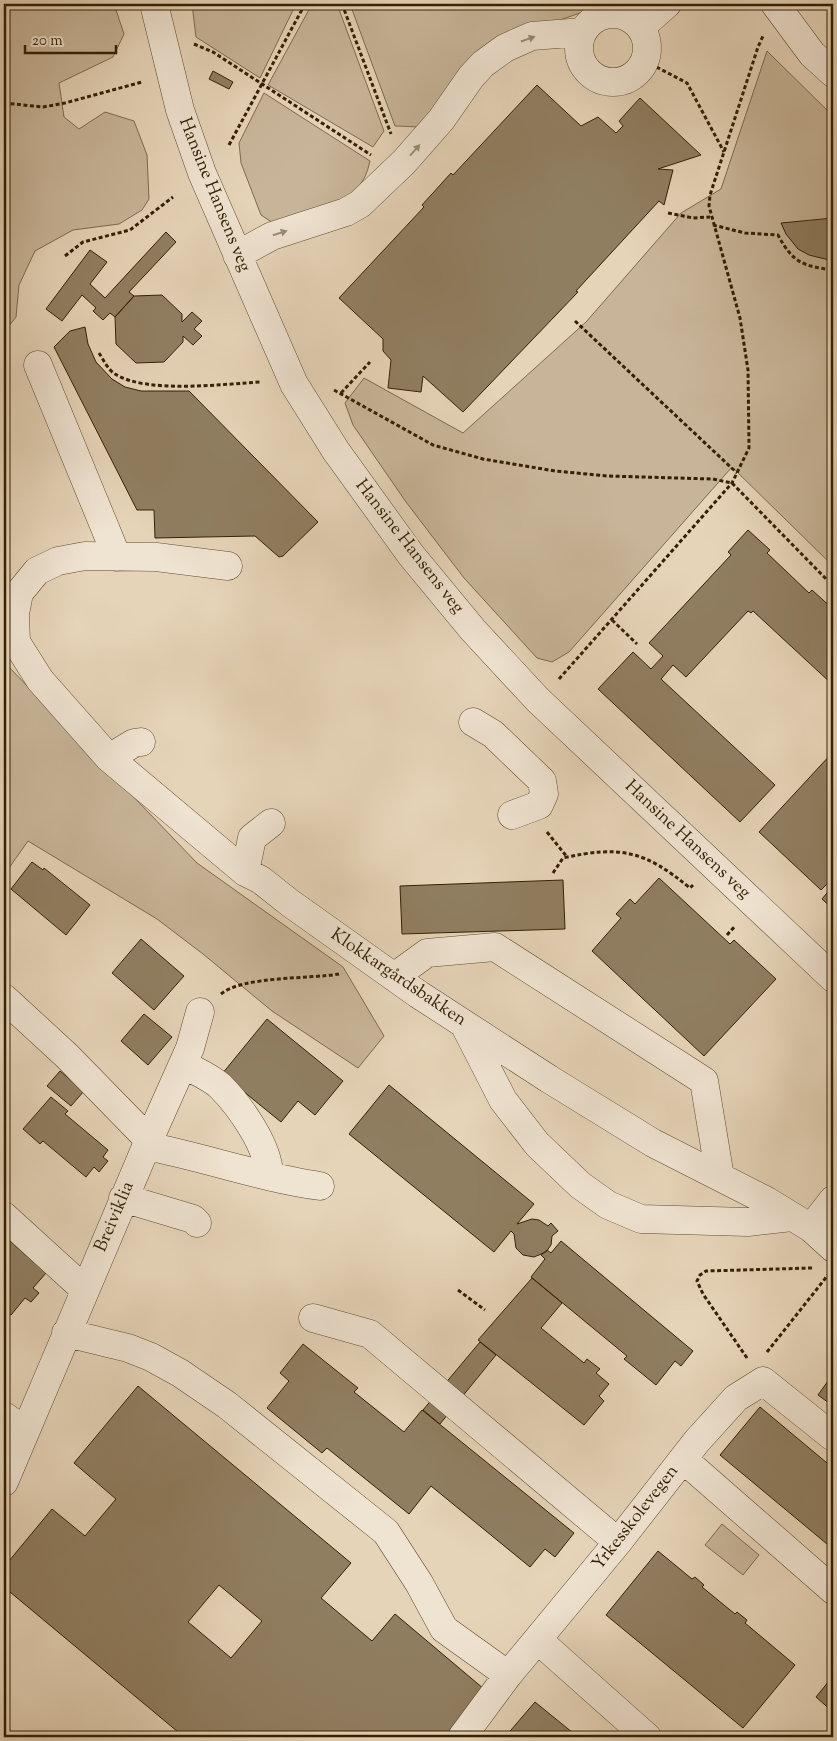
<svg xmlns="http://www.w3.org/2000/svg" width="837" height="1741" font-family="'Sorts Mill Goudy',serif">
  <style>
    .green { fill: #c8b599; stroke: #7e6a4e }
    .building { fill: #907e61; stroke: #332002; fill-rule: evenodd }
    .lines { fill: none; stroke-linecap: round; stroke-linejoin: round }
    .minor-casing { stroke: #604d30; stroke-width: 29 }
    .path { stroke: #332002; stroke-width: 3; stroke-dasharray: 4 2.5; stroke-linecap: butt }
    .minor { stroke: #efe3d1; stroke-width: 28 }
    .oneway { fill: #9a8b74 }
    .labels { text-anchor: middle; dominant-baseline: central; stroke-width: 5; stroke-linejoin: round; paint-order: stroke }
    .street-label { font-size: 18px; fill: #332002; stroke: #efe3d1 }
  </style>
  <rect width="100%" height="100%" fill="#e6d4b8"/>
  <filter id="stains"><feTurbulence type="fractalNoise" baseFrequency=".004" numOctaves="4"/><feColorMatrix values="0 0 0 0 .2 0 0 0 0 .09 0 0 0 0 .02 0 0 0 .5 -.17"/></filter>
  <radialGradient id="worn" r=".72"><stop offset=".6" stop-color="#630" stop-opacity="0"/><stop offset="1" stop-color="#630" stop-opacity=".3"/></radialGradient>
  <path class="green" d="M4,4h110l10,30 -11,23 -54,26 5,34 15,12 26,-17 29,9 13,34 2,44 -7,11 -23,14 -46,6 -38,21 -16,34 -3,32 -12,15z
    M192,4h104l-36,74 -64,-41z
    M312,4h25l47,127 -11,16 -105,-62z
    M350,4h256l-52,18 -134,105 -25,-1z
    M767,51l66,65v450l-101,-99 -163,185 -17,10 -15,-4 -73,-80 -58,-76 -53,-77 -8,-22 19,-25 99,55 123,-111 95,-109 40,-24z
    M264,93l106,68c-10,49 -56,51 -97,62l-12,-8 -20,-52 -2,-20z
    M4,654l3,11 190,198 146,104 41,69 -26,32 -86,-57 -69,-57 -46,-35 -129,-78 -24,34z
    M722,1524l37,31 -16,20 -38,-30z"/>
  <path class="building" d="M213,71l20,11 -4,7 -20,-10z
    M537,85l44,41 17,-9 18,16 7,-7 -4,-5 21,-23 61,57 -43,14 15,1 -9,35 -5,-4 -83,90 2,1 -115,120 -40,-36 -2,16 -33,-4 3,-28 -8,-9v-12l-44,-41 85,-91 -2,-2 29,-32 2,2z
    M833,218v43l-24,-6 -11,-6 -12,-15 -5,-11z
    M166,232l10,10 -47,50 5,4 -19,21 -5,-4 -7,7 -10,-9 3,-3 -14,-13 -20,26 -16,-12 44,-59 17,12 -17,22 15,14z
    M162,295l20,19v8l10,-10 10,9 -8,8 8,7 -9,9 -10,-9v6l-19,20 -28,1 -20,-19 -1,-27 19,-21z
    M85,327l3,17 8,18 16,17 13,8 16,4h48l129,131 -35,34 -4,1 -24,-21 -100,2 -1,-28h-17l-83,-163 16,-16z
    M748,530l22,20 -3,3 42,40 3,-3 21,19 -2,4 2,2v70l-80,-74 -2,2 -3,-2 -62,66 -13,-12 -12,14 114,106 -35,37 -142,-133 35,-37 18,17 12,-13 -14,-13 82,-88 -3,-3z
    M833,752v157l-11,-10 10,-12 -4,-4 -7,7 -62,-58z
    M32,862l11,8 1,-2 46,37 -24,30 -55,-46z
    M659,878l71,66 4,-4 42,39 -72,77 -112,-105 29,-33 -5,-4 14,-15 5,5z
    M563,880l2,49 -163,5 -2,-48z
    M141,939l43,37 -30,34 -42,-37z
    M144,1014l28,23 -24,28 -27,-24z
    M267,1019l76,62 -28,34 -17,-14 -17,21 -59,-48z
    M4,1047l5,4 -5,6z
    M60,1071l24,20 -13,15 -24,-20z
    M389,1085l145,119 -17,20 15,-5 7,1 9,6 3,-3 7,8 -6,5 -1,9 -5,7 -12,5 -11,-2 -7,-7 -2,-14 -3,-3 -17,21 -145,-118z
    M51,1097l17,14 -3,3 43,36 -5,7 5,4 -9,11 -5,-5 -8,10 -43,-36 -3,3 -17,-15z
    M10,1241l36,32 -13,15 6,5 -8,9 -6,-4 -14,17 -7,-6v-60z
    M561,1241l132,110 -12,15 -6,-5 -19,24 -32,-26 3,-3 -96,-79 14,-18 -4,-4 6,-5 4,3z
    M532,1278l30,25 -21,25 43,35 3,-4 13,10 -4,4 13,11 -10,12 5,5 -20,24 -106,-85z
    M480,1342l16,13 -56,69 -17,-14z
    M303,1344l55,44 -4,4 50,40 18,-22 152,123 -19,24 -10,-8 -15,18 -99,-81 -22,28 -82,-66 -5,5 -55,-45 22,-27 -9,-8z
    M833,1374v32l-15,-11z
    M138,1386l213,177 -30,35 51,43 23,-27 89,75 -40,48h-260l-180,-150v-20l48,-58 33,27 31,-37 -42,-36zM219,1585l43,36 -31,37 -43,-36z
    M760,1407l73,61v81l-113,-94z
    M658,1551l34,28 3,-2 9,8 -2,2 33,27 2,-2 10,8 -2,3 50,42 -52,63 -137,-113z
    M833,1676v36l-17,-15z
    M535,1702l43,35h-73z"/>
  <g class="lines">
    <defs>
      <path id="minor" d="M154,4l26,106 22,63 92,211 42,67 75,104 62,75 65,70 295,278
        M775,4l37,50 21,19
        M579 48a34 34 0 1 1 68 0a34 34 0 1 1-68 0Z
        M641,27l26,-23
        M237,255l35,-19 74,-24 14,-8 44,-42 37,-42 30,-43 12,-13 22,-16 27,-12 51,-4
        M38,365l79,192
        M228,566l-72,-9 -71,-1 -27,5 -21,10 -18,22 -4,21 1,28 24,38 69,78 136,114 16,8 29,23 128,91 131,85 104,64 114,58 44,27 22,20
        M473,722l20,12 49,47 2,13 -5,11 -27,10
        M109,758l25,-15 7,-1
        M245,872l7,-34 19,-15
        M394,977l33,-24 68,-6 209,134 16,96
        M4,998l63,58 82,84 -145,342
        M464,1024l39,76 34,44 43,41 28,20 33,14 107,3 44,-5
        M183,1064c12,7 27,13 37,22 20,20 49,61 49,89
        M149,1140l41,-92 10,-36
        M146,1146c58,11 115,32 174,40
        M123,1198l70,21 4,4
        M4,1216l80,73
        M811,1228l22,-28
        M313,1318l57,16 248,208
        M66,1333l62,15 23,9 29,16 47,32 159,127 33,51 25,46 64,46
        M4,1416l21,15
        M683,1459l150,131
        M538,1640l109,97
        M462,1737l46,-62 110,-133 79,-101 39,-43 27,-17 70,56"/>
    </defs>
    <use href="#minor" class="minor-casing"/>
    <path class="path" d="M342,4l49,130
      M194,44l19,8 158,103
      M645,61l42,22 37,69
      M4,103l39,4 22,-4 77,-21
      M229,145l76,-141
      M668,213l25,5 17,-1
      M713,225l32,8 33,2c15,28 25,31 55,35
      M65,256l18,-14 47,-12 43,-33
      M575,321l162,152
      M99,353c4,6 9,17 16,21 32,20 107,10 146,8
      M334,390l99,55 50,14 72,12 52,5 106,3 19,4 101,103
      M341,393l29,-31
      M612,620l25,24
      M559,679l173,-196 17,-35 -1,-78 -8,-52 -31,-112 1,-11 48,-148 5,-11
      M547,832l20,25
      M553,873l10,-15c58,-13 82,-7 127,30l3,-3
      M727,935l8,-9
      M221,994c21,-18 89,-15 118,-20
      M458,1290l27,20
      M767,1352l61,-77
      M747,1358l-44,-64 -6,-13 3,-6 6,-4 106,-3"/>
    <use href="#minor" class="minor"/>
  </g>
  <defs><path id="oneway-solid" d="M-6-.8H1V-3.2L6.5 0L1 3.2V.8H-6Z" transform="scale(1.25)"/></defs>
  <g class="oneway">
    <use href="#oneway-solid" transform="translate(528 39) rotate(-19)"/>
    <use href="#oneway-solid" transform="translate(415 150) rotate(-48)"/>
    <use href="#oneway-solid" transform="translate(280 233) rotate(-18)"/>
  </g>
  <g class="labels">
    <g class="street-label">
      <text transform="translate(214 195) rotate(68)">Hansine Hansens veg</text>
      <text transform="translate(409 547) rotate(52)">Hansine Hansens veg</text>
      <text transform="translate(687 840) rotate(43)">Hansine Hansens veg</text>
      <text transform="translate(398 978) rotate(34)">Klokkargårdsbakken</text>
      <text transform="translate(115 1217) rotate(-67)">Breiviklia</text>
      <text transform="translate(636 1518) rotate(-52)">Yrkesskolevegen</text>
    </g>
  </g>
  <rect width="837" height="1741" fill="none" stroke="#e6d4b8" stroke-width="20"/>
  <rect x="5" y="5" width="827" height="1731" fill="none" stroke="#332002" stroke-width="2.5"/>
  <rect x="10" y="10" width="817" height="1721" fill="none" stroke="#332002"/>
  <path d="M25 45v8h91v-8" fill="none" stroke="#332002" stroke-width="2.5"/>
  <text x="32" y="45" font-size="15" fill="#332002" stroke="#efe3d1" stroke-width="4" paint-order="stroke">20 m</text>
  <rect width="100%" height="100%" filter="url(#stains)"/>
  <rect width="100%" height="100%" fill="url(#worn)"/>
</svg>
